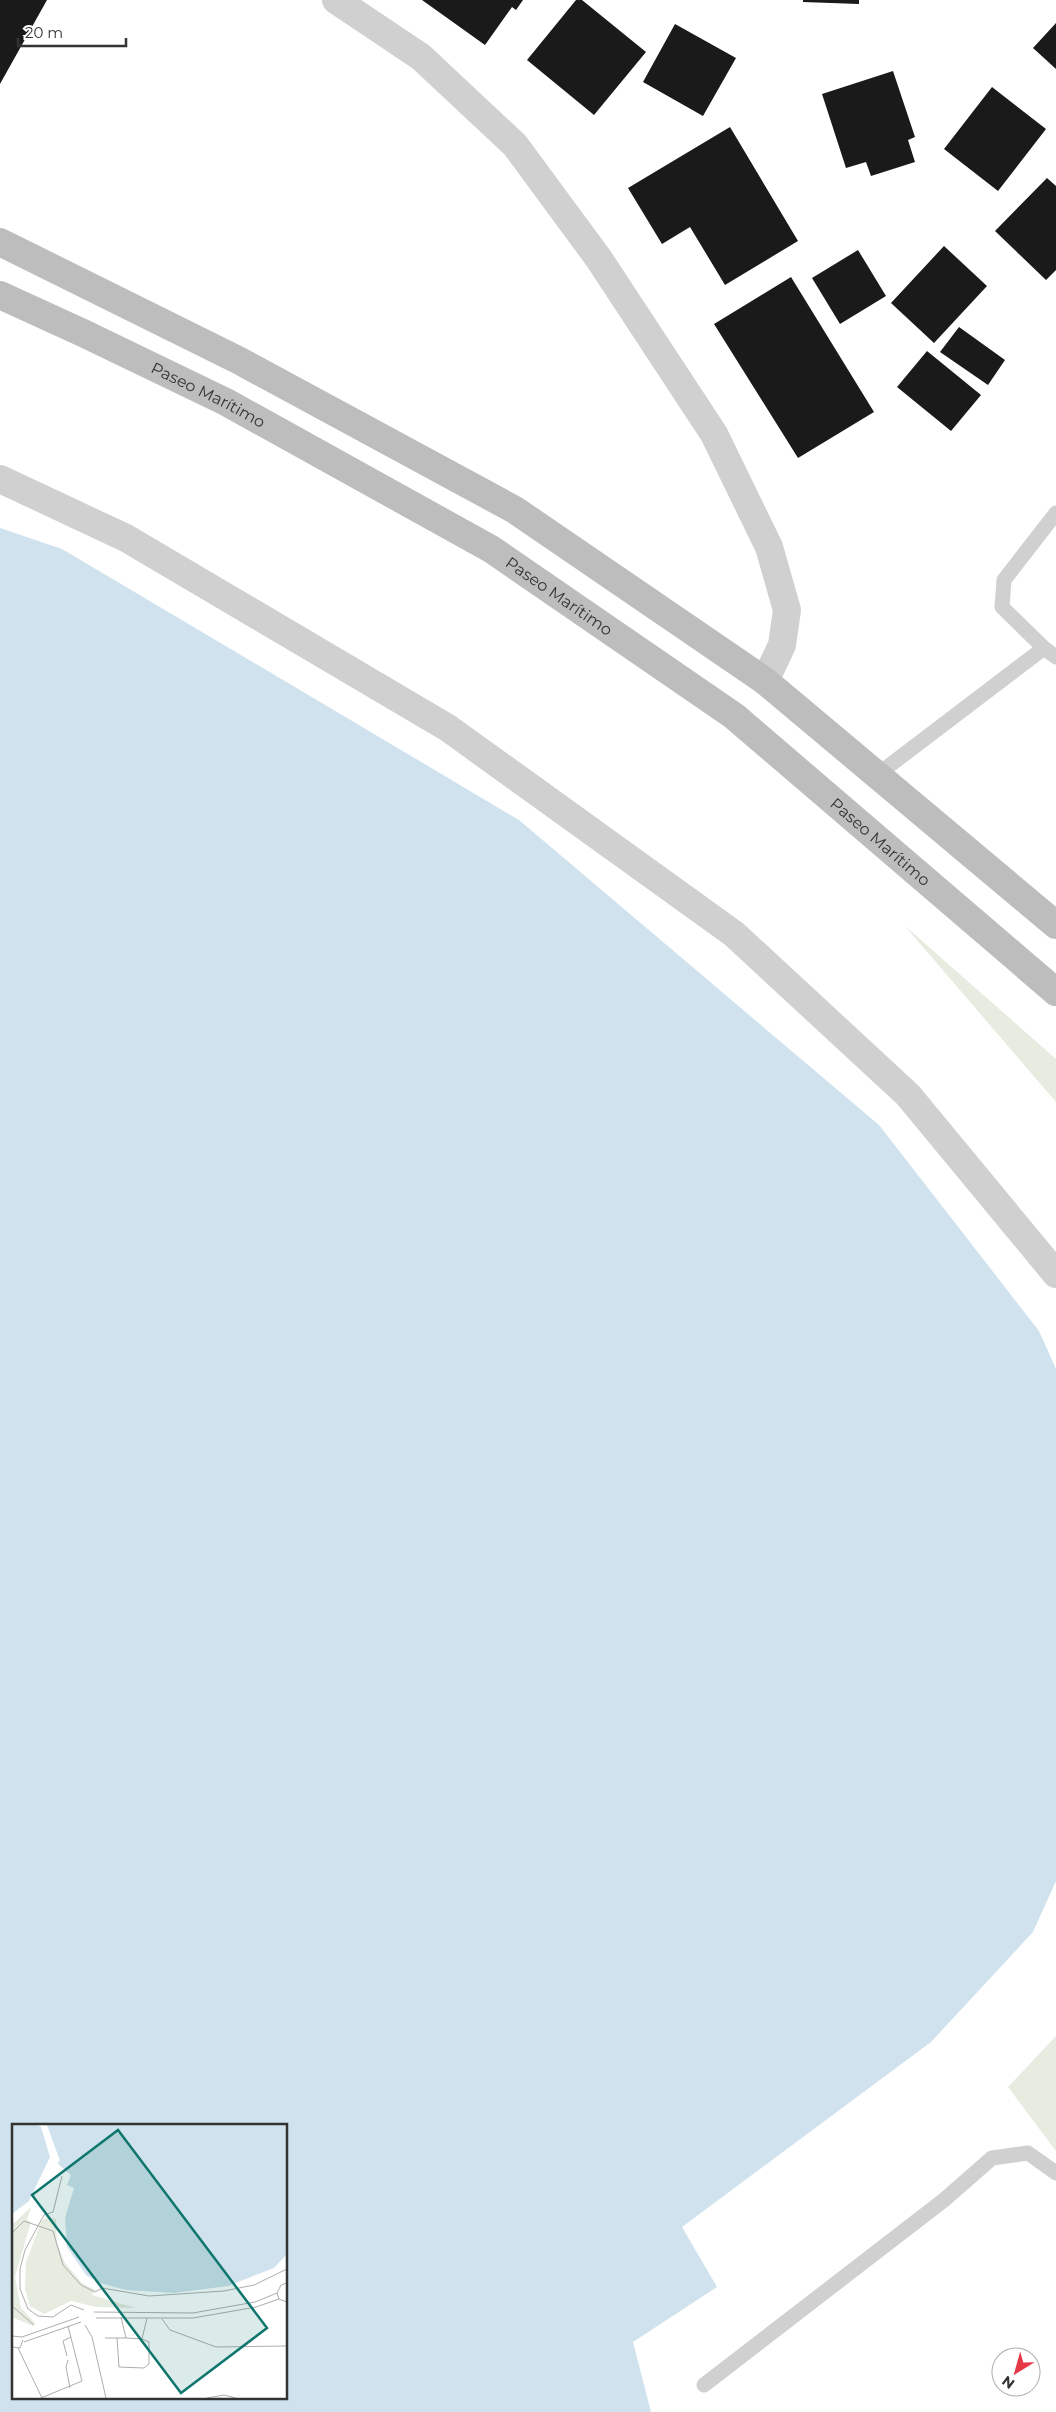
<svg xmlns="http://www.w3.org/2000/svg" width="1056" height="2412" font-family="Montserrat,sans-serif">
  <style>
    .green { fill: #e6ecdf }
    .water { fill: #cfe2ee; fill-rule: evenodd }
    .building { fill: #1a1a1a }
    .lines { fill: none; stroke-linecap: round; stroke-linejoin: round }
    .lane { stroke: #d0d0d0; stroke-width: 15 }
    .street { stroke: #d0d0d0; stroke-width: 28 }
    .secondary { stroke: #bdbdbd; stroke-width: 28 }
    .labels { text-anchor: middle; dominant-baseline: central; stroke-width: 5; stroke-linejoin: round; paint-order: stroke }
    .street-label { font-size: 16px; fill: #333; stroke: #fff }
    .inset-road { fill: none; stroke: #adadad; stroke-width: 1 }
    .view { fill: #0f766e; fill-opacity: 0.15; stroke: #0f766e; stroke-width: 2.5 }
    .inset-edge { fill: none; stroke: #333; stroke-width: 2.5 }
  </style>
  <rect width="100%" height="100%" fill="#fff"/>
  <path class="green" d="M904,925l152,134v43z
    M1056,2036v115l-48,-64z"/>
  <path class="water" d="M0,528l62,21 457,271 360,305 160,206 17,38v512l-23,51 -102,110 -249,185 35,60 -84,55 18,70h-651zM14,2126h272v272h-272z"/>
  <path class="building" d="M0,0h47l-47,84z
    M422,0h101l-7,10 -4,-3 -27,38z
    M576,0h6l64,52 -52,63 -67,-55z
    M803,0h56v4l-56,-2z
    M1056,23v46l-23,-21z
    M675,24l61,34 -33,58 -60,-34z
    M893,71l22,66 -7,3 7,22 -44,14 -5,-14 -20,6 -24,-74z
    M992,87l54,42 -48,62 -54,-42z
    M730,127l68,114 -73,44 -35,-58 -28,17 -34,-56z
    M1047,178l9,8v84l-10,10 -51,-49z
    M944,246l43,40 -53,57 -43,-40z
    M858,250l28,46 -46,28 -28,-46z
    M791,277l83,135 -76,46 -84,-134z
    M959,327l46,33 -17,25 -48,-33z
    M927,351l54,44 -30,36 -54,-44z"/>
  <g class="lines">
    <path class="lane" d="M1044,648l-42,-41 2,-27 52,-67
      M877,775l167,-127 12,9
      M704,2385l240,-185 48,-42 36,-5 28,20"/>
    <path class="street" d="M336,0l85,57 94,88 84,114 115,175 55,113 18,63 -5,35 -17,36
      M0,479l126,59 322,190 286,206 174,161 148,179"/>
    <g class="secondary">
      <path d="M0,242l238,118 277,150 250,171 291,244"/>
      <path id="s1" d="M0,295l83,38 143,69 265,147 243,167 322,276"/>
    </g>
  </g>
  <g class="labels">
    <g class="street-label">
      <text stroke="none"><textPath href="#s1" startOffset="231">Paseo Marítimo</textPath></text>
      <text stroke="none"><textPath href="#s1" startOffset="636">Paseo Marítimo</textPath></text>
      <text stroke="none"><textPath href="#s1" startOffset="1041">Paseo Marítimo</textPath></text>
    </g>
  </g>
  <g transform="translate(12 2124)">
    <rect width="275" height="275" fill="#fff"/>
    <path d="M19,83l-4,13 4,2 -16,55 6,31 14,15 -2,3 -21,-9v-92zM36,93l8,2 1,25 8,19 17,20 13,7 -3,5 44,13 -40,-1 -25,-6 -27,13 -14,-8 -5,-17 1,-27 16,-42z" fill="#e6ecdf"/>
    <path d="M0,1h275v129l-13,14 -46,18 -54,7 -48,-3 -26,-7 -14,-8 -19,-28 -2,-29 9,-30 -7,-3 4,-10 -13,-11 1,-4 -9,-3 -21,44 -17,13z" fill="#cfe2ee"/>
    <path d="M26,1h9l13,36 -10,-4 -9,-30z" fill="#fff"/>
    <path class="inset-road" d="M50,52l-9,36 -9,3 -19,35 -5,19v20l8,20 10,7 15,1 18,-12 13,5M0,109l12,-12 29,10 10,34 18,20 14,7 7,-4 47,8 75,-5 30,-6 33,-16M275,159l-6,2 -4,8 2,6 8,3M0,182l22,19M82,188l99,1 62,-11 22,-9M109,193l5,21 16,1 5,-21M84,194h97l63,-11 23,-8M150,195l8,11 46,17 71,-1M73,201l7,12 14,61M0,212l10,1 57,-20M93,214h21M105,214l2,29 25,1 5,-4v-22l-7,-3M12,218l57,-20M0,223l8,1 3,-8M6,224l24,50M55,232l-4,-15 8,-4M56,236l-2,7 4,21M29,274l41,-17 -14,-55M195,274l17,-3 12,3"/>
    <path class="view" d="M106,6l149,198 -86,65 -149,-198z"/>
    <rect width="275" height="275" class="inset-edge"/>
  </g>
  <g transform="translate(1016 2372) rotate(217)"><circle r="24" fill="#ffffff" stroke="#adadad"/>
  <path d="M0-4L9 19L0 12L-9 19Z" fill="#e63946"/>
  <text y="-8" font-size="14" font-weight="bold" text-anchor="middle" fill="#333333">N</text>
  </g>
  <path d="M18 38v8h108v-8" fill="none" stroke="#333333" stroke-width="2.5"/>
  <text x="25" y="38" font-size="15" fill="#333333" stroke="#ffffff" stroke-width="4" paint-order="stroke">20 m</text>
</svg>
